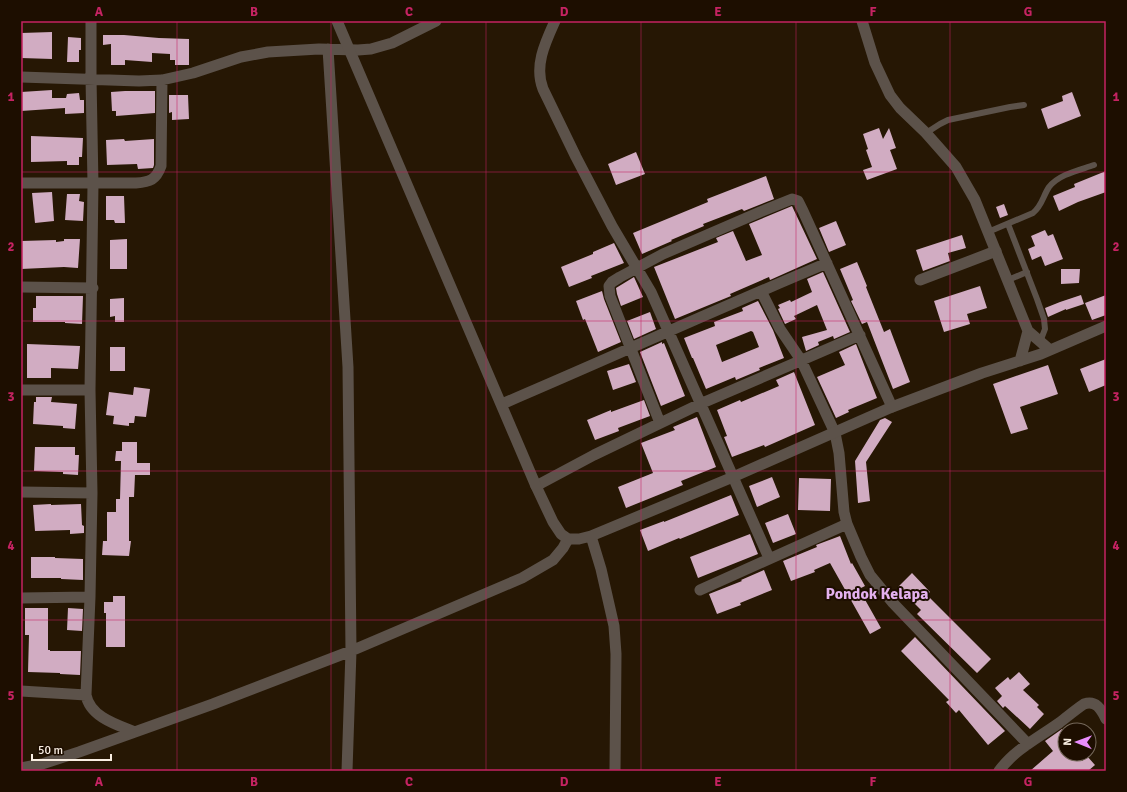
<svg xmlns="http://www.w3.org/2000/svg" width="1127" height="792" font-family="Signika,sans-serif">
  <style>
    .building { fill: #d1acc2; fill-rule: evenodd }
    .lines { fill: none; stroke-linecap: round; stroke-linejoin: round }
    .service { stroke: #5c524a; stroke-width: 6 }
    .minor { stroke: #5c524a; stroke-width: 11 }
    .tertiary { stroke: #5c524a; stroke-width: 11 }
    .grid { fill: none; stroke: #c52362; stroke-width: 1; stroke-opacity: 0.55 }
    .labels { text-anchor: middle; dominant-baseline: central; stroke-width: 4; stroke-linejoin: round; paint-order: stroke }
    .quarter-label { font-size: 16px; font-weight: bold; fill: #e4b1ef; stroke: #1d0e00 }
    .neatline { fill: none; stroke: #c52362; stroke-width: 1.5 }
    .grid-label { font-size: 13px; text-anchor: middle; font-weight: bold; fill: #c52362 }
  </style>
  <rect width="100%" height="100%" fill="#261704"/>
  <path class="building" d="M52,32v27l-31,-1v-25z
    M103,35h21l35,3 30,1v26h-14v-5h-5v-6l-18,-1v9l-27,-2v5h-14v-21l-8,1z
    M68,37l13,1v12h-2v12h-12z
    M52,90v8h14l1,-4 12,-1 1,7h4v13l-19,1v-6l-44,3v-19z
    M125,91h30v22l-39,3v-5h-4l-1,-19z
    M1072,92l9,24 -33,13 -7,-20 22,-8 -1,-5z
    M169,95h19l1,24 -17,1v-8l-3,1z
    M879,128l4,11 6,-11 7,20 -6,2 7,19 -30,11 -4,-10 9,-3 -6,-17 2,-1 -5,-15z
    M31,136l52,2 -1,19h-3v8h-12v-4l-36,1z
    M124,139l1,2 29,-2v26l-1,3 -15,1 -1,-5 -30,1 -1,-25z
    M636,152l9,22 -29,11 -8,-21z
    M1106,171v21l-28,10 -19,9 -6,-15 22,-9 -1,-3z
    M766,176l8,23 -30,12 -2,-2 -39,15 1,2 -33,14 1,1 -30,13 -9,-21 75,-31 -1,-3z
    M52,192l2,29 -19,2 -3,-30z
    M67,194h13l-1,7 5,1 -1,19 -18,-1z
    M106,196h18l1,27h-10l-1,-3h-8z
    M1004,204l4,11 -8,3 -4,-11z
    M792,206l25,53 -47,21 -1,-3 -39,17 1,2 -56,23 -21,-52 64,-25 -2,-4 17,-7 13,30 16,-6 -13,-31z
    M836,221l10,24 -17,7 -10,-24z
    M1045,230l3,6 5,-2 10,25 -18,7 -4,-10 -9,4 -4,-11 7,-3 -4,-10z
    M962,235l4,13 -18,5 2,8 -27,10 -7,-21z
    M64,239h16l-2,29 -14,-1 -43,2v-28l35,-1v2l8,-1z
    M127,239v30h-17v-29z
    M614,243l10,20 -33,13 1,2 -23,9 -8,-20 32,-13v-2z
    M857,262l10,24 -1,1 18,45 6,-3 20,53 -17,7 -26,-67 -5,2 -11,-23 2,-1 -13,-31z
    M1061,269h19l-1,14 -18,1z
    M823,272l27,60 -16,7 -1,-3 -15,6 1,3 -13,6 -4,-14 25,-7 -10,-25 -23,11 2,3 -11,5 -7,-15 2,-1 -2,-3 12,-5 1,2 21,-10 -5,-13z
    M634,277l9,20 -22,9 -4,-12 -1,-6z
    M980,286l7,22 -20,6 3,10 -26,8 -10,-31z
    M602,291l2,8 17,43 -23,10 -13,-33 -2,1 -7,-19z
    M1081,295l3,9 -18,6v-1l-18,8 -3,-9 15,-6z
    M1106,295v20l-14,5 -7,-17z
    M36,296h47l-1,28 -17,-1v-1h-32v-14h3z
    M124,298v24h-9v-6l-5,1v-18z
    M758,301l15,29 11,28 -25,10 1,2 -24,10 -1,-3 -29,12 -13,-31h-1l-8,-20 31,-12 -1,-4 29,-11 -1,-3zM751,331l2,1 6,15 -37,15 -6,-17z
    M650,312l6,17 -22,10 -7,-18z
    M662,342v2l2,-1 21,53 -24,10 -21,-54z
    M27,344l53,2 -2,23 -27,-1v10h-24z
    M856,344l21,54 -29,12 1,2 -13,6 -19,-41 28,-12 -6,-13z
    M110,347h15v24h-15z
    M1106,359v26l-17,7 -9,-23z
    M629,364l7,18 -23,8 -6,-19z
    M1048,365l10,29 -38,13 8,22 -17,5 -18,-50z
    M794,372l21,53 -50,22 -1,-2 -32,12 -8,-20 3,-1 -10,-26 23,-10 1,2 38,-16 -3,-6z
    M134,387l16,2 -4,28 -11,-1 -1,7h-5v3l-16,-2 1,-8 -8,-1 3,-23 24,3z
    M36,397h16l-1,5 26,2 -2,25 -12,-1v-2l-30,-2 1,-22h2z
    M644,400l6,16 -32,12 1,3 -24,9 -8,-20 24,-10v2z
    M697,417l19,50 -35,14 2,4 -57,23 -8,-21 35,-14 -12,-30 34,-13 -2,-3z
    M885,418l7,4 -26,40 4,39 -12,2 -3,-42 25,-41z
    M122,442h15v21h13v12h-15l-1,22h-5v44h2l-2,15 -27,-1 1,-14h4v-29h9v-13h4l1,-38h-6l1,-10h6z
    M35,447h40v8h4l-1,20 -15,-1v-2l-29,-1z
    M772,477l8,20 -23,10 -8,-21z
    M799,478l32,1 -1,32 -32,-1z
    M731,495l8,20 -59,24 -1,-1 -31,13 -8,-21 24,-9v1z
    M51,504v1l30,-1 1,21 2,1v7l-14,1v-4l-35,1 -2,-26z
    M788,514l8,20 -23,9 -8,-20z
    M750,534l8,20 -60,24 -8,-21z
    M840,536l11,28 1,-1 13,23 -6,3 22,39 -11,6 -40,-71 -16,7 1,2 -24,9 -8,-20 34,-14 -1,-2z
    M31,557h24v1l28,1v21l-22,-1v-1h-30z
    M764,570l8,20 -32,13 1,2 -24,9 -8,-20 33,-13 -1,-1z
    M912,573l18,19 -3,3 64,64 -14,14 -60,-59 4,-4 -23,-23z
    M113,596h12v51h-19v-34h-2v-11h9z
    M25,608h23v42h2v1h31l-1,24 -20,-1v-1l-32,-1 1,-37h-4z
    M68,608l15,1 -1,22 -15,-1z
    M915,637l90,94 -17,14 -29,-35 -3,3 -10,-11 3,-2 -48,-49z
    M1019,672l11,12 -7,6 16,15 -2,2 7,7 -14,15 -25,-23 -2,2 -6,-7 5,-5 -7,-8 13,-11 2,3z
    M1062,729l3,4v21h11l6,7 5,-5 8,9 -7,6h-58l23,-20 -8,-10z"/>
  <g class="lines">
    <path class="service" d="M926,133l14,-9 8,-4 62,-13 14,-2
      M1008,224l29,75 7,20 1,10 -5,13
      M988,232l45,-19c9,-7 10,-17 16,-26 10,-13 31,-17 45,-22
      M1008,280l19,-8"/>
    <path class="minor" d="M91,21v57l2,106 -3,206 2,103 -2,104 -4,98c4,22 31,30 49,37
      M555,21c-10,22 -21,45 -12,68l33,68 36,69 39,66 118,266
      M328,49l20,318 3,284 -4,120
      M21,77l118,4 23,-1 31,-7 48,-16 27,-5 51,-3 39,1 13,-1 21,-6 44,-22
      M21,183h115c14,-1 20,-3 25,-17l1,-86
      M920,280l76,-29
      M21,287l72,1
      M761,291l19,38 21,31 34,73 4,20 5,59 3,12 14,33 9,18 23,28 135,141
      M21,390h69
      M502,404c108,-46 215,-95 325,-141
      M660,423l-46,-117 -4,-10 -1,-10 3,-4 8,-5 43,-23 97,-42 32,-13 6,2 5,10 89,196
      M536,486l58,-31 106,-51 160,-69
      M21,492l71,1
      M700,590l147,-66
      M21,598l69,-1
      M21,691l65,4
      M21,768l21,-4 37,-12 134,-48 138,-53 171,-73 31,-18 10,-12 5,-9
      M999,771c15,-21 39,-33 60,-48 8,-6 16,-13 25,-19 12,-4 17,5 22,15"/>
    <path class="tertiary" d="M337,21l199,465 17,36 8,12 7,5h11l12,-3 142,-59 159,-70 90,-34 59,-19 65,-28
      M862,21l13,42 15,32 10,13 26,25 30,34 19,33 53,131 22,19
      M1020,361l8,-30
      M591,536l10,33 13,57 2,28 -1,117"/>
  </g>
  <path class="grid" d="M177,21v750M331,21v750M486,21v750M641,21v750M796,21v750M950,21v750M21,172h1085M21,321h1085M21,471h1085M21,620h1085"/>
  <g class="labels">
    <g class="quarter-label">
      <text x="877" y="594">Pondok Kelapa</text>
    </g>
  </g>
  <rect width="1127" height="792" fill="none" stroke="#1d0e00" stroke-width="44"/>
  <g transform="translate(1077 742) rotate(271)"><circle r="19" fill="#1d0e00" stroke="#75685a"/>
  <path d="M0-3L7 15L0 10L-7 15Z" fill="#ea8dfd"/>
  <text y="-6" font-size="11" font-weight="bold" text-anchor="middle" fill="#f9eee2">N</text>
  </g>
  <path d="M32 754v6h79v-6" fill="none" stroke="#f9eee2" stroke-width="2"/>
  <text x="38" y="754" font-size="12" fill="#f9eee2" stroke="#1d0e00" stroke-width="3" paint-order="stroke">50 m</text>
  <rect x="22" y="22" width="1083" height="748" class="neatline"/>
  <g class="grid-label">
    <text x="99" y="16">A</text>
    <text x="254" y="16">B</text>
    <text x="409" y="16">C</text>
    <text x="564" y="16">D</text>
    <text x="718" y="16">E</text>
    <text x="873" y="16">F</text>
    <text x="1028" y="16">G</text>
    <text x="11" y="101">1</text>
    <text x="1116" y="101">1</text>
    <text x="11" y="251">2</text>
    <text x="1116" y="251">2</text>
    <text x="11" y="401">3</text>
    <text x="1116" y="401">3</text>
    <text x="11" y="550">4</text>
    <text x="1116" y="550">4</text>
    <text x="11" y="700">5</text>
    <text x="1116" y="700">5</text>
    <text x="99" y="786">A</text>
    <text x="254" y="786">B</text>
    <text x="409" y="786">C</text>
    <text x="564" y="786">D</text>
    <text x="718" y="786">E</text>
    <text x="873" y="786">F</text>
    <text x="1028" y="786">G</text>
  </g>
</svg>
